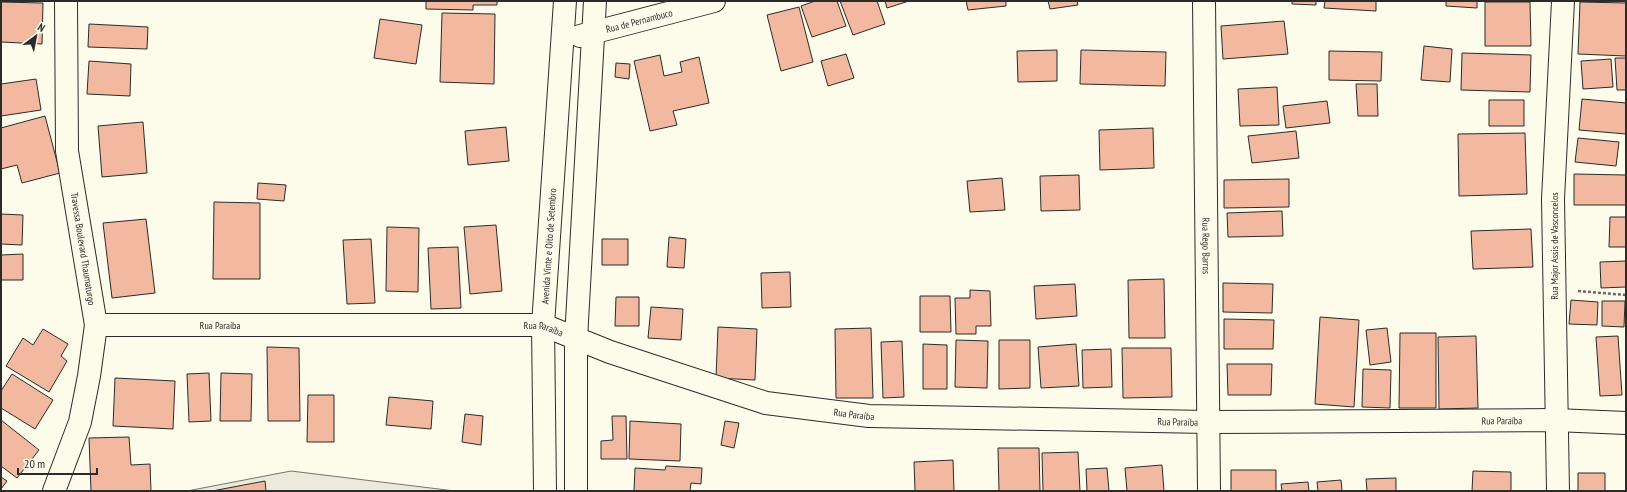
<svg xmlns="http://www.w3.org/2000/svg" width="1627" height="492" font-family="'PT Sans Narrow',sans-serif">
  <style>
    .parking { fill: #eceadb; stroke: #74746e }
    .building { fill: #f2b8a0; stroke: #2b2b2b }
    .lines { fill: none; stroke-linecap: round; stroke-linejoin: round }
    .minor-casing { stroke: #2b2b2b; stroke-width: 24 }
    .path { stroke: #6a6964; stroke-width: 2.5; stroke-dasharray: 3 2; stroke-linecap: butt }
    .minor { stroke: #fdfbea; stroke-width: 22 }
    .labels { text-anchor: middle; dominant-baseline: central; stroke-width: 3; stroke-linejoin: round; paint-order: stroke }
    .street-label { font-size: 10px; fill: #2b2b2b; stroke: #fdfbea }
  </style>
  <rect width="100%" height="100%" fill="#fdfbea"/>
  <path class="parking" d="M291,471l164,20h-268z"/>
  <path class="building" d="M426,1h71v4h-24v5l-47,-1z
    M815,1h22l9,25 -34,11 -11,-31z
    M840,1h37l8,23 -32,11z
    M885,1h24l-22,7z
    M966,1h40v5l-38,4z
    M1048,1h29l1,4 -28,4z
    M1292,1h24v4l-24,-1z
    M1325,1h51v10l-52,-3z
    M1446,1h31v7l-31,-2z
    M1,2l42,1 -1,41 -41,-2z
    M1485,2h45l1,44h-46z
    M1580,2l46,1v53l-48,-2z
    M799,7l14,55 -32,9 -14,-56z
    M442,13l53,1 -1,70 -54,-2z
    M380,19l42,6 -6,39 -42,-6z
    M1284,21l4,33 -65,5 -2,-33z
    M89,24l59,3 -1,22 -59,-2z
    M1424,46l28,3 -2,33 -29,-2z
    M1057,50v31l-39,1 -1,-31z
    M1081,50l85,2 -1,34 -85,-2z
    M1329,51l53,1 -1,29 -52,-1z
    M1462,53l69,2 -1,37 -69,-2z
    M846,54l8,24 -26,8 -7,-25z
    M660,55l4,21 18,-4 -2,-10 19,-5 10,46 -36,8 4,14 -27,6 -16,-70z
    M1615,58h11v32h-9z
    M1611,59l2,28 -30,2 -2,-28z
    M89,61l42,3 -1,32 -43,-2z
    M616,63l14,1 -1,15 -14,-2z
    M36,79l5,31 -40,6v-32z
    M1356,84h21l1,32h-20z
    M1277,87l2,38 -39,1 -2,-37z
    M1582,99l44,4v31l-47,-4z
    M1489,100h35v26h-35z
    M1327,101l3,22 -44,5 -3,-22z
    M45,116l15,57 -38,10 -5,-18 -16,4v-41z
    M143,122l4,51 -45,4 -4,-51z
    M506,127l3,34 -41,4 -3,-34z
    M1153,128l1,40 -54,2 -1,-40z
    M1296,131l3,27 -47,5 -4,-27z
    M1525,133l2,61 -68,2 -1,-62z
    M1578,138l41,4 -3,24 -41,-4z
    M1574,174l52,1v30h-52z
    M1079,175l1,35 -39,1 -1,-35z
    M1002,178l3,32 -35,2 -3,-31z
    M1289,179v28l-65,1v-28z
    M258,183l28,2 -2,16 -27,-2z
    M214,202l46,1v76h-47z
    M1282,211l1,25 -55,1 -1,-24z
    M1,214l22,1 -1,30 -21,-1z
    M1610,217h16v30h-17z
    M146,219l9,74 -43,5 -9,-75z
    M496,225l6,66 -32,3 -6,-67z
    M387,227l32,1 -1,64 -32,-1z
    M1531,229l2,38 -60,2 -2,-38z
    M669,237l17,2 -2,29 -17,-1z
    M371,239l4,64 -28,1 -4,-64z
    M602,239h26v26h-26z
    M458,247l3,61 -30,1 -3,-61z
    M23,254v26h-22v-25z
    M1626,261v26l-25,1 -1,-26z
    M790,272l1,35 -29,1 -1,-35z
    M1164,279l1,59h-36l-1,-58z
    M1223,283l50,1 -1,29 -49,-1z
    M1075,284l2,32 -41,3 -2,-33z
    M970,290l20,1 1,35h-15v8h-20l-1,-36h15z
    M920,296h30l1,36h-31z
    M616,297h23v29h-24z
    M1571,300l27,2 -1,23 -28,-1z
    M1602,301h23l-1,26 -22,-1z
    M651,307l32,2 -2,31 -33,-2z
    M1320,317l39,3 -5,87 -39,-3z
    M1224,319l50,1 -1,29h-49z
    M718,327l39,2 -2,51 -39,-2z
    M871,328l2,70h-37l-1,-69z
    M1387,328l4,34 -21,3 -4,-35z
    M43,329l25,15 -7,12 6,5 -18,31 -43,-26 17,-28 10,7z
    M1400,333h36v75h-37z
    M1476,336l2,72 -39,1 -1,-72z
    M1618,336l4,59 -22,1 -4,-59z
    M956,340l32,1 -1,47 -32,-1z
    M999,340h31v48l-31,1z
    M902,341l2,56 -21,1 -2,-56z
    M923,344l24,1v44h-24z
    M1076,344l3,42 -38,2 -3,-41z
    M267,347l32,1 1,73h-32z
    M1122,348h49l1,49 -49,1z
    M1111,349l1,38 -29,1 -1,-38z
    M1227,364h45l-1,31h-43z
    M1363,369l28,1 -1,38 -28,-1z
    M209,373l2,48 -22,1 -2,-48z
    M221,373l31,1 -1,47h-31z
    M12,374l41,26 -18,29 -34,-21v-17z
    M115,378l60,3 -2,48 -60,-3z
    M308,395h26v47h-27z
    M389,397l44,4 -2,28 -45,-4z
    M465,414l18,2 -2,29 -19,-3z
    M612,416h14l1,43h-26v-18l12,-1z
    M1,420l38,30 -22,28 -16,-12z
    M630,421l51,3 -1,37 -51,-2z
    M725,421l14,2 -5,25 -13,-3z
    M129,437l2,28 19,-1 1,27h-60l-2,-53z
    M998,448h41l1,43h-41z
    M1078,452l2,39h-37l-1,-38z
    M953,460l1,31h-39l-1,-29z
    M1162,465l2,26h-37l-2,-23z
    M666,466l36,2 -1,16 -10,-1 -1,8h-56l1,-23 30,2z
    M1107,468l2,23h-22l-1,-22z
    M1231,470h45v21h-45z
    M1473,471l38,1v19h-39z
    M1578,473h27v18h-27z
    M1,477l6,4 -6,8z
    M1396,478v13h-29l-1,-12z
    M1341,480l1,11h-24l-1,-9z
    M265,481l1,10h-54z
    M1308,482l1,9h-27l-1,-7z"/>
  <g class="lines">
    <defs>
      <g id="minor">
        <path id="s1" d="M1204,1l5,490"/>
        <path id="s2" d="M580,36l134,-35"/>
        <path id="s3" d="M96,325h447l67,27 156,51 103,13 339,6 347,-2 71,3"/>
        <path d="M54,491l26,-69 9,-46 7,-51 -29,-174 -1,-150"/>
        <path id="s4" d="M545,491l-2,-166 22,-324"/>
        <path d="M576,491v-152l19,-338"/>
        <path d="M1558,491l-5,-292 10,-198"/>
      </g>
    </defs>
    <use href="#minor" class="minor-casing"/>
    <path class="path" d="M1578,291l48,4"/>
    <use href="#minor" class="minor"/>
  </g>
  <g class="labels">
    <g class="street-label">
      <text stroke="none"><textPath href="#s2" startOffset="61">Rua de Pernambuco</textPath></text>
      <text stroke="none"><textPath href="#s4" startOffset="245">Avenida Vinte e Oito de Setembro</textPath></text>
      <text stroke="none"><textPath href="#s1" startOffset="245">Rua Rego Barros</textPath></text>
      <text transform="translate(1554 246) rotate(-90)">Rua Major Assis de Vasconcelos</text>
      <text transform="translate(83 249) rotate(81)">Travessa Boulevard Thaumaturgo</text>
      <text stroke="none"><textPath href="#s3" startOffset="124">Rua Paraíba</textPath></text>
      <text stroke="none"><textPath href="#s3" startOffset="448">Rua Paraíba</textPath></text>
      <text stroke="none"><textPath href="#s3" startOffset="772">Rua Paraíba</textPath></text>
      <text stroke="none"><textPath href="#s3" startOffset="1420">Rua Paraíba</textPath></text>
      <text stroke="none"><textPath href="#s3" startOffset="1096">Rua Paraíba</textPath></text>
    </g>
  </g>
  <rect width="1627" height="492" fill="none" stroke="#2b2b2b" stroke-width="4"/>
  <g transform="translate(36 36) rotate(32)" stroke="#fdfbea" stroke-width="3" paint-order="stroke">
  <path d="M0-3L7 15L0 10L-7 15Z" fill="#2b2b2b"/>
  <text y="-6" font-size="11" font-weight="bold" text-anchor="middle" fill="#2b2b2b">N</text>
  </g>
  <path d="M18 468v6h79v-6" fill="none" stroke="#2b2b2b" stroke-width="2"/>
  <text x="24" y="468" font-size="12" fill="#2b2b2b" stroke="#fdfbea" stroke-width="3" paint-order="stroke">20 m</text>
</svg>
